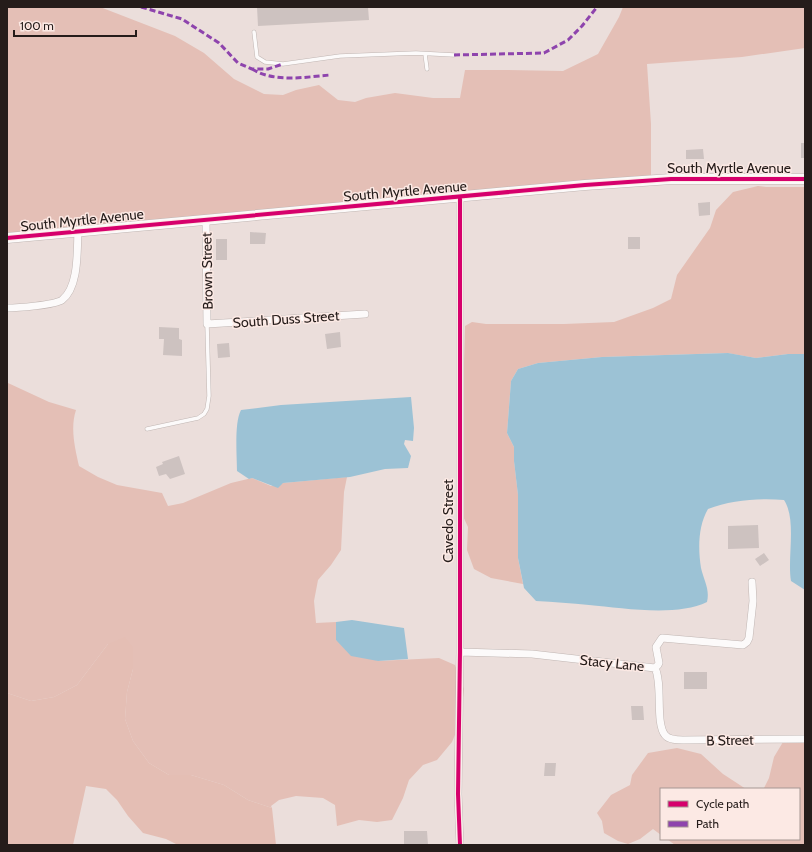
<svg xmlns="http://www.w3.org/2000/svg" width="812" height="852" font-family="Cabin,sans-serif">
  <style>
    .green { fill: #e4bfb6 }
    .forest { fill: #e4beb4 }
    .water { fill: #9cc2d5 }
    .building { fill: #cdc2c0 }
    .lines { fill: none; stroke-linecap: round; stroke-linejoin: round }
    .lane-casing { stroke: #c0b6b3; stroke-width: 4.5 }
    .street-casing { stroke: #c0b6b3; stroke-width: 8 }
    .secondary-casing { stroke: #c0b6b3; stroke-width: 11 }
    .lane { stroke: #fcfafa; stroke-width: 3.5 }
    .street { stroke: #fcfafa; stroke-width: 7 }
    .secondary { stroke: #fcfafa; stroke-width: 10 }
    .quiet { stroke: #8e44ad; stroke-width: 3; stroke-dasharray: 6 3; stroke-linecap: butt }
    .cycleway-casing { stroke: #fce9e4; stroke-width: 6 }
    .cycleway { stroke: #d6006c; stroke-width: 4 }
    .labels { text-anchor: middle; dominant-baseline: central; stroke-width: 3; stroke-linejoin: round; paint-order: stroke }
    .street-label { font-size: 14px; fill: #251c1a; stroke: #fce9e4 }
  </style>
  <rect width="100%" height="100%" fill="#ebdedb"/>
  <path class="green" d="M7,7h93l75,29 29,17 30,26 30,15 19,1 13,-5 23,-5 19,15 17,2 11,-4 29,-5 38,5h27l5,-28h42l56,1 35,-17 21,-37 4,-10h182v41l-63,9 -95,7 4,60v56l-644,58z
    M7,381l1,2 41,19 27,8c-6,18 -1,38 3,56l19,11 19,8 45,8 6,13 15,-3 48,-20 21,-5 19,8 12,-3 64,-6 -3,15 -3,58 -10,15 -13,15 -4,21 2,22 20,-1v18l42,21 61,-3 16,7 9,24 -4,34 -8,19 -15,18 -14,5 -14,15 -6,18 -11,22 -15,2 -18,-2 -22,6 -2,-21 -12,-7 -27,-2 -17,4 -8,6 1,2 -24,-8 -24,-15 -33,-10h-22l-20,-12 -16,-22 -8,-22 2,-27 6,-23 -25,-25 -31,41 -23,12 -23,4 -24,-8z
    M783,742l22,1v102h-130l-8,-6h132v-50h-37l2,-1 5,-10 5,-21z
    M677,748l24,6 22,20 23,15h-85v46l-8,-6 -13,10 -12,5 -10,-3 -14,-8 -2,-12 -5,-8 14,-18 19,-10 2,-10 16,-22z"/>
  <path class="forest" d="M758,186l8,1h39v167h-17l-32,4 -29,-5 -125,4 -64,6 -20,6 -7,12 -4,52 7,14v14l4,34v63l5,26 -32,-6 -17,-9 -7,-19 1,-23 -8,-17 5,-184 7,-4 14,2h78l50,-2 39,-14 18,-9 6,-24 33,-47 6,-18 17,-18z
    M125,637l8,10v22l-6,23 -2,27 8,22 16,22 20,12h22l33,10 24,15 24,8 4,37h-98l-12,-6 -23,-6 -15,-17 -11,-16 -11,-11 -20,-3 -13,59h-66v-152l24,8 23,-4 23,-12 31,-41z"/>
  <path class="water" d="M728,353l28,5 32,-4h17v236l-14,-9c-4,-23 6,-61 -7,-81 -25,-2 -53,0 -76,9 -10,17 -10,40 -7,59 3,13 9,21 6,34 -30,15 -85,6 -118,3 -18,-2 -35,-3 -53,-4l-12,-13 -6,-30v-63l-4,-34v-14l-7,-14 4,-52 7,-12 20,-6 64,-6z
    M411,397l3,31 -1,13 -8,-1 -1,4 7,12 -3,12 -23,1 -35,8 -67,6 -5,5 -26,-10 -3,1 -12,-8c0,-15 -3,-48 4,-61l40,-5z
    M352,620l52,8 4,31 -30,2 -27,-5 -15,-16v-18z"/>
  <path class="building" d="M257,7h111l1,13 -111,6z
    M801,143h4v15h-4z
    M703,149l1,10h-18v-9z
    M710,202v13l-11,1 -1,-13z
    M250,232l16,1 -1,11h-15z
    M628,237h12v12h-12z
    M216,239h11v21h-11z
    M159,327l20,1v11l3,1v16l-19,-1 1,-16h-5z
    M340,332l1,15 -14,2 -2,-15z
    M229,343l1,14 -12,1 -1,-14z
    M179,456l6,18 -15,5 -4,-5 -7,2 -3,-9 7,-3 -1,-2z
    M758,525l1,23 -31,1v-23z
    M764,553l5,7 -9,6 -5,-7z
    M684,672h23v17h-23z
    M631,706h12l1,14h-12z
    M545,763h11l-1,13h-11z
    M404,831h23l1,14h-24z"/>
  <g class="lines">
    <defs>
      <path id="lane" d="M254,32l3,25 8,5 18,2 57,-8 76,-3 38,2
        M425,54l2,15
        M147,429l51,-11 6,-4 3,-5 2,-13 -2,-72"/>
      <path id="street" d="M460,197v455l-2,142 2,51
        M206,219l1,105 158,-10
        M7,308c10,0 48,-3 55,-8 17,-13 15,-49 16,-70
        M460,652l72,2 123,14 3,-3 1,-2 -3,-16 6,-9 81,7 4,-3 2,-4 4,-37 -1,-19
        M655,668c8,16 0,55 10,67 4,5 12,5 18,5l122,-1"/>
      <path id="secondary" d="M7,238l578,-53 86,-6h134"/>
    </defs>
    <use href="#lane" class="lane-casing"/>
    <use href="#street" class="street-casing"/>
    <use href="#secondary" class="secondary-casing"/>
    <use href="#lane" class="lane"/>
    <use href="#street" class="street"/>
    <use href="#secondary" class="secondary"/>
    <path class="quiet" d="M141,7l41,12 37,24 19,20 14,6h16l15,-5
      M454,55l90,-2 24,-13 14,-14 15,-19
      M252,69c23,14 53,8 78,6"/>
    <defs>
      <path id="cycleway" d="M460,197v455l-2,142 2,51
        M7,238l578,-53 86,-6h134"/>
    </defs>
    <use href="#cycleway" class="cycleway-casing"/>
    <use href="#cycleway" class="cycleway"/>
  </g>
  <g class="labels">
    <g class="street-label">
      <text x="729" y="168">South Myrtle Avenue</text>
      <text transform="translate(405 191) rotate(-5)">South Myrtle Avenue</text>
      <text transform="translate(82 220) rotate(-6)">South Myrtle Avenue</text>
      <text transform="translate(207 271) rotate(-91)">Brown Street</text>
      <text transform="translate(286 319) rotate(-4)">South Duss Street</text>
      <text transform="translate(448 521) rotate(-90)">Cavedo Street</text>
      <text transform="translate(612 663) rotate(6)">Stacy Lane</text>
      <text transform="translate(730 740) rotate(-1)">B Street</text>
    </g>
  </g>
  <rect width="812" height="852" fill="none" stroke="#251c1a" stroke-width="16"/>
  <rect x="660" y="788" width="140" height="52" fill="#fce9e4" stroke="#a69793"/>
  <rect x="668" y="801" width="20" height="6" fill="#d6006c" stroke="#a69793"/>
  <text x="696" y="808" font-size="12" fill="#251c1a">Cycle path</text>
  <rect x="668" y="821" width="20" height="6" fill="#8e44ad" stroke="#a69793"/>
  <text x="696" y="828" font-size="12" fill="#251c1a">Path</text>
  <path d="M14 30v6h122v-6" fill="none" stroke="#251c1a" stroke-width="2"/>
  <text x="20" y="30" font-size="12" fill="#251c1a" stroke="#fce9e4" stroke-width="3" paint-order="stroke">100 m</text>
</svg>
